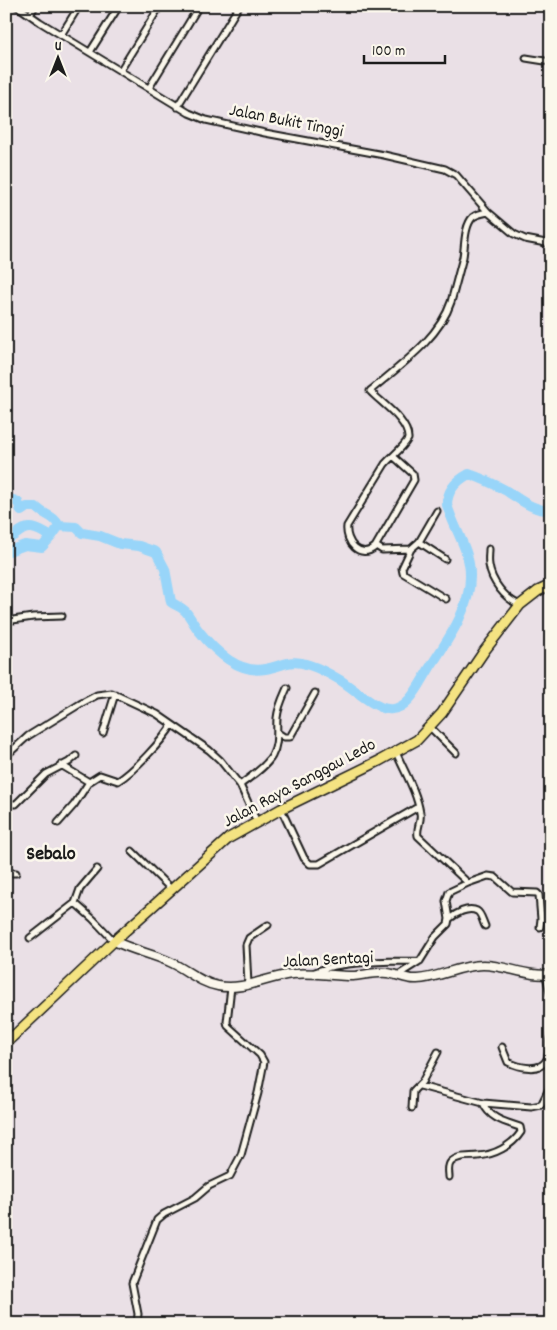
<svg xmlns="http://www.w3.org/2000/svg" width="557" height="1330" font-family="Dekko,sans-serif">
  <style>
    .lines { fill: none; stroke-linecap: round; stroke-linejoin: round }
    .river { stroke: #98d5f9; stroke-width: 10 }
    .minor-casing { stroke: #1c1c1c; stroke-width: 9 }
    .secondary-casing { stroke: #1c1c1c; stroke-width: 11 }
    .trunk-casing { stroke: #1c1c1c; stroke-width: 12 }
    .minor { stroke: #fbf7ec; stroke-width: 5 }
    .secondary { stroke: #fbf7ec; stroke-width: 8 }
    .trunk { stroke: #f4e382; stroke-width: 9 }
    .labels { text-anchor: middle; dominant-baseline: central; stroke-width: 5; stroke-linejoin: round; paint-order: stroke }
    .street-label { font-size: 18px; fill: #1c1c1c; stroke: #fbf7ec }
    .quarter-label { font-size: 20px; font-weight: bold; fill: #1c1c1c; stroke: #fbf7ec }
  </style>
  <rect width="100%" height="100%" fill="#eae0e6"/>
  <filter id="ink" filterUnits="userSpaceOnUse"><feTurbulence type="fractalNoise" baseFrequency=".02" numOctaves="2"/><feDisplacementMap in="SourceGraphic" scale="10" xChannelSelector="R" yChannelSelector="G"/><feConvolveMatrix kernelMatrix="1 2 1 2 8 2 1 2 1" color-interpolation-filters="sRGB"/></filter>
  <g filter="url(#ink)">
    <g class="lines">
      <path class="river" d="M6,502l7,-2 5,2 3,9 6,-4h9c9,9 18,8 23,19
        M6,539c9,-1 14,-11 23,-11 10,-1 15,7 23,8
        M6,552l19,-7 17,2 10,-11 7,-10 17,1 6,6 18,3 20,8 19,2 17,6 9,17 6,33c5,4 11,5 15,10 5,6 8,13 13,19 15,19 39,43 66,38 18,-3 25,-11 44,-4 10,3 21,9 31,15 13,8 33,27 48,29 20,3 32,-26 41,-40 17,-27 41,-58 41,-92 1,-26 -16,-48 -23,-72 0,-15 9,-24 22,-31 12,4 25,10 36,16 13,8 29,22 46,20"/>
      <defs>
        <path id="minor" d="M17,6l23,16 149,91 17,7 59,13 119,22 61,14 11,6 32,37 26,22 11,5 26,5
          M30,15l5,-9
          M61,35l18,-29
          M90,52l29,-46
          M526,58l25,4
          M120,71l40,-65
          M149,88l50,-82
          M177,107l62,-101
          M393,456l20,18 1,6 -39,67c-15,13 -30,-5 -28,-21l38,-62c8,-9 17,-15 23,-25 1,-18 -27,-36 -38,-48 29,-25 69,-52 81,-89 4,-15 8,-30 12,-45 2,-11 1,-31 10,-40 4,-3 10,-4 15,-5
          M419,542l26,17
          M376,546l6,4 29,-1 8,-7 18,-31
          M411,549l-9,19 1,5 43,26
          M489,549c0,5 -1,11 0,16 2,16 16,34 31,40
          M6,621l27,-4 29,-1
          M430,727l26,26
          M103,733l12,-39
          M278,733l6,4h6l25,-44
          M396,752c8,19 21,40 24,61 2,8 -4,15 -2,23l50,47 -19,9 -3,9 3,18 -1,5 -13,13 -15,24 -22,14
          M6,756l22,-20 52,-32 17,-9 15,-2 45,21 52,36 11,10 20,25 17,37
          M61,765l28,17 11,-7 18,6c16,-10 44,-40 54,-56
          M240,785c10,-8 26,-18 32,-29 7,-13 4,-25 5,-38 1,-11 6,-21 10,-30
          M6,804h10l30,-30 23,-12 7,-6
          M281,809l23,49 6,6h9l99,-57
          M58,823l16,-18 15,-23
          M132,851l39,38
          M6,873h10
          M468,883l20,-7 7,1 17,15 25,1 2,2 2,24 -1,8
          M75,903l5,-14 17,-20
          M449,919c6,-5 19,-13 28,-8 4,2 6,11 8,15
          M30,938l45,-35 18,16 21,22
          M315,972c25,-11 78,-11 105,-11
          M546,975l5,23
          M248,984l-2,-39 3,-7 19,-13
          M502,1047l6,15c10,5 33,11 39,-3 3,-7 1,-17 4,-24
          M420,1086l63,17 48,4 10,-2 10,-20
          M412,1108l1,-17 9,-9 16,-30
          M449,1177c0,-5 -2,-11 2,-15 7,-7 18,-5 27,-6 16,-1 34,-10 43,-24l-1,-5c-15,-5 -30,-8 -37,-24
          M137,1324l1,-10 -6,-31 25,-63 7,-6 31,-16 14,-12 21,-10 11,-21 17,-62 6,-31 -4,-7 -32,-29 -1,-4 4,-35"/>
        <path id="secondary" d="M114,941c18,9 38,13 56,21 16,7 30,21 48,24 24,5 50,-9 74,-12 21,-2 41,2 61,2 11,-1 23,-4 34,-3 10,1 20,7 30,6 22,-1 43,-14 66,-14 23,0 47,13 68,9"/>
        <path id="trunk" d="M6,1043l108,-102 115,-103 52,-29 98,-48 38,-21 25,-27 43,-63 35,-45 18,-14 13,-6"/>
      </defs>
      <use href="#minor" class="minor-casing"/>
      <use href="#secondary" class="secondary-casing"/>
      <use href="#trunk" class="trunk-casing"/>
      <use href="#minor" class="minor"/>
      <use href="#secondary" class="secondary"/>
      <use href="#trunk" class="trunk"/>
    </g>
  </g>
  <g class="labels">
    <g class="street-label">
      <text transform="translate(286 122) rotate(11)">Jalan Bukit Tinggi</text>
      <text transform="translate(300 784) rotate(-28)">Jalan Raya Sanggau Ledo</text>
      <text transform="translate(328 961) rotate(-3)">Jalan Sentagi</text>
    </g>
    <g class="quarter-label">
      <text x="51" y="855">Sebalo</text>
    </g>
  </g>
  <rect width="557" height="1330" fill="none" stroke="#fbf7ec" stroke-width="25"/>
  <rect x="12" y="12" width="532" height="1305" fill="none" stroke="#1c1c1c" stroke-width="2" filter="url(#ink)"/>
  <g transform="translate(58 58)" stroke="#fbf7ec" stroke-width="4" paint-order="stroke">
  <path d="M0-4L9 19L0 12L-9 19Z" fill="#1c1c1c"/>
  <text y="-8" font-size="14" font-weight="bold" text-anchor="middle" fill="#1c1c1c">U</text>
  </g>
  <path d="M364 55v8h81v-8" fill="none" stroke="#1c1c1c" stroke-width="2.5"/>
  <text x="372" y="55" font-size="15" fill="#1c1c1c" stroke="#fbf7ec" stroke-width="4" paint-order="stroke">100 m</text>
</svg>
